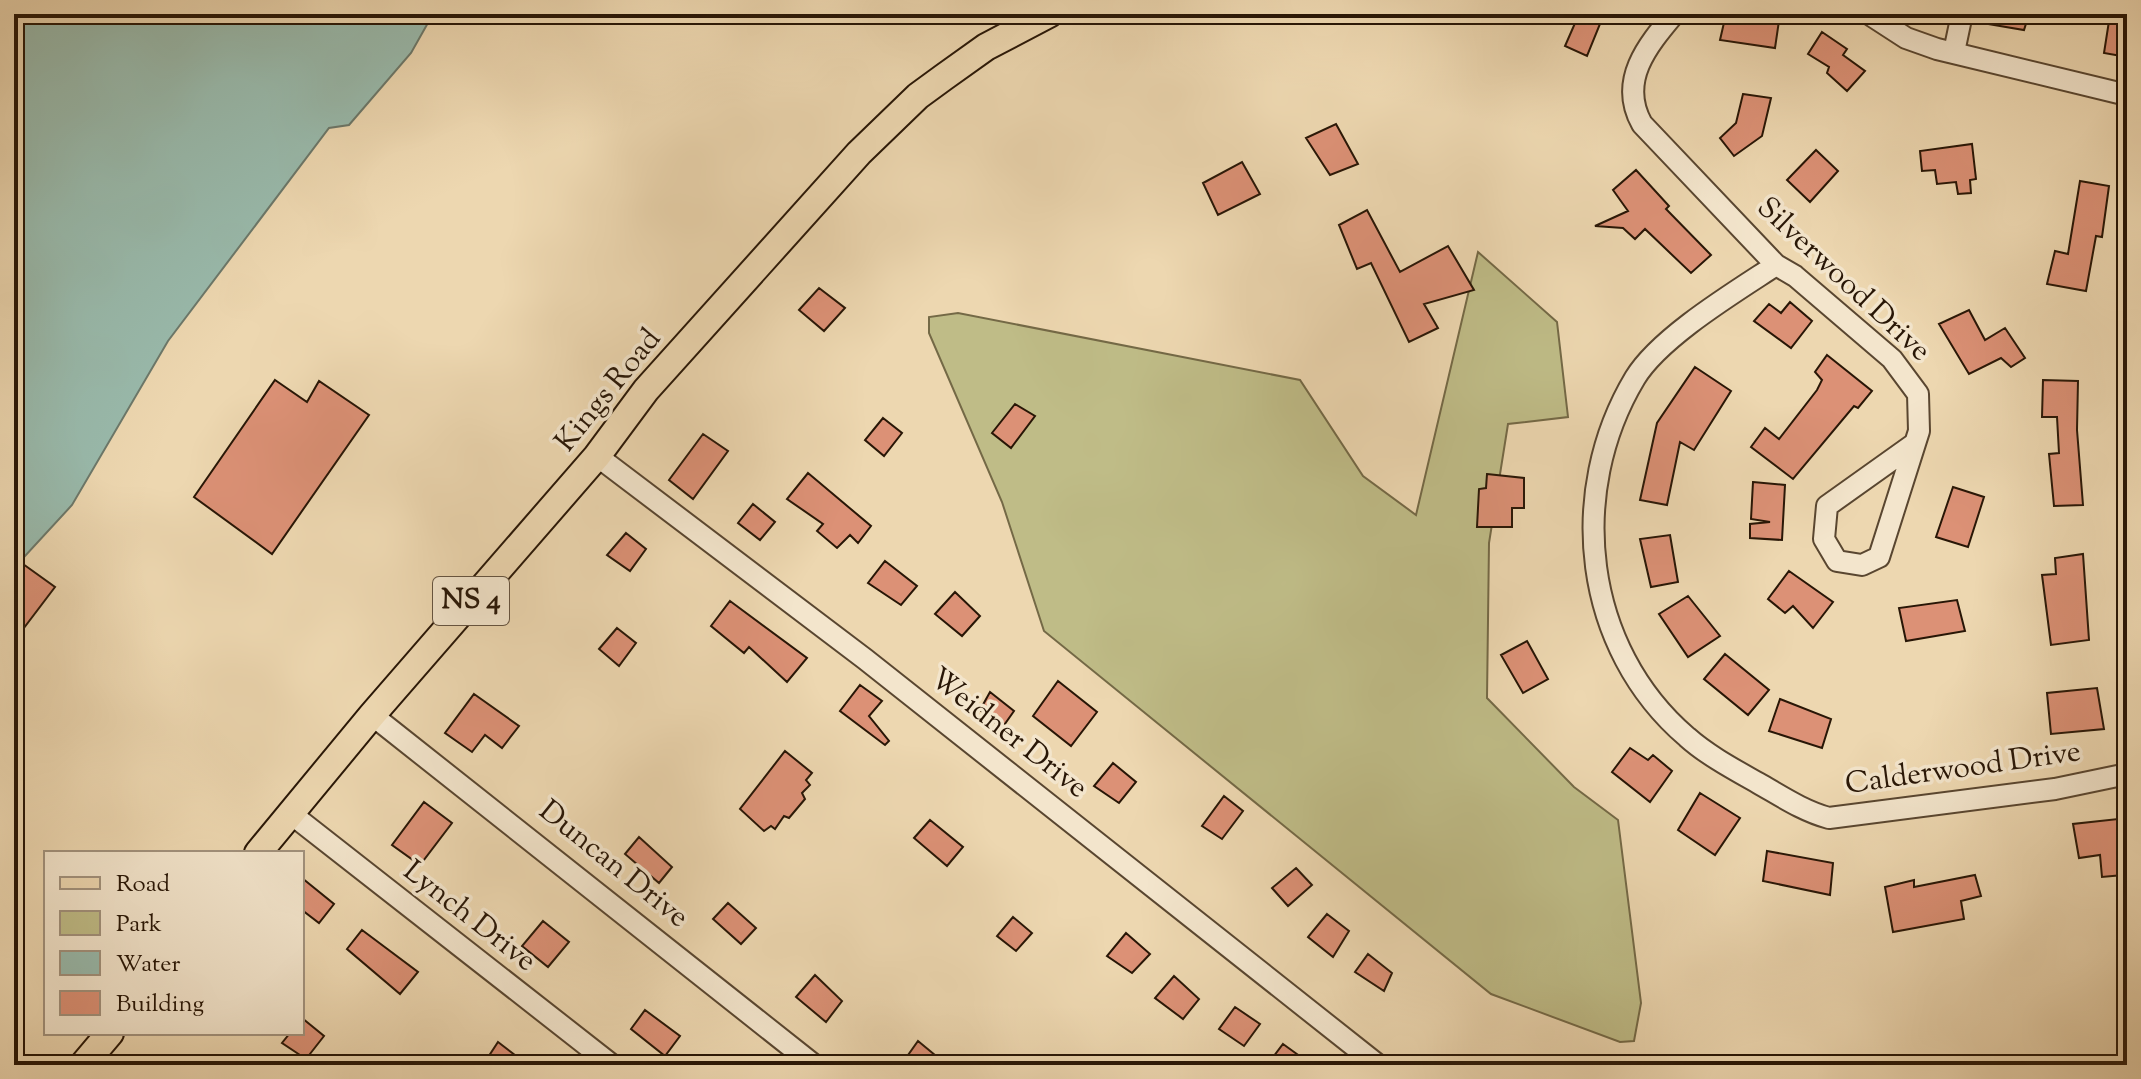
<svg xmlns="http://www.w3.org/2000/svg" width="2141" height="1079" font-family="'Sorts Mill Goudy',serif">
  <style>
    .green { fill: #bfbc87; stroke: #746946; stroke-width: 2 }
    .water { fill: #99baac; stroke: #6c786a; stroke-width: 2 }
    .building { fill: #dc9176; stroke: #281606; stroke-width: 2 }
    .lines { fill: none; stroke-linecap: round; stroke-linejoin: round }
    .minor-casing { stroke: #594630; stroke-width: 24 }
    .major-casing { stroke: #281606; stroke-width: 30 }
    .minor { stroke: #f3e5cc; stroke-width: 20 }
    .major { stroke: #edd7b0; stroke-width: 26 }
    .labels { text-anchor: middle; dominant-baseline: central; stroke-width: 7; stroke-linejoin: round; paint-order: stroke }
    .shield { fill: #f3e5cc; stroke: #655441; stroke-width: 2 }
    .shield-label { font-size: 28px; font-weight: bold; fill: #281606 }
    .street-label { font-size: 30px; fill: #281606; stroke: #f3e5cc }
  </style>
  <rect width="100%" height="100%" fill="#edd7b0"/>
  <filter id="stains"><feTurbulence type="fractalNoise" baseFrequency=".0025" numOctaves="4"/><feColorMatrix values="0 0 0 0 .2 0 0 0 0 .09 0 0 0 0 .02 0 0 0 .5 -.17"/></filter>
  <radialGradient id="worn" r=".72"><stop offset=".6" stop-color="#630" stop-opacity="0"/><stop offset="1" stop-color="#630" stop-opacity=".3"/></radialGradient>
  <path class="green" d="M1478,252l79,70 11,95 -60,7 -19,119 -2,155 87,89 44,33 23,183 -7,38 -14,1 -129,-48 -447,-363 -42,-129 -73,-169v-16l29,-4 342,67 63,96 53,39z"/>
  <path class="water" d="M14,14h419l-22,39 -62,72 -20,3 -161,213 -96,164 -58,63z"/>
  <path class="building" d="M1579,14l23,5 -15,37 -22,-10z
    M1726,14h54l-5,34 -55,-8z
    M1977,14h52l-5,16 -48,-8z
    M2127,20v37l-23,-4 5,-32z
    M1822,32l25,17 -4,6 22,16 -18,20 -20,-18 2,-6 -21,-13z
    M1743,94l28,4 -9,38 -28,20 -14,-18 16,-15z
    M1336,124l22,40 -28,11 -24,-37z
    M1972,144l4,35 -6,1 1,13 -13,1 -2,-12 -19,2 -2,-14 -13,1 -2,-20z
    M1816,150l22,21 -28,31 -23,-22z
    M1242,162l18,32 -42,21 -15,-32z
    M1636,170l33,36 -3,3 45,46 -20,18 -46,-44 -10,10 -12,-11 -28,-2 33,-15 -15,-21z
    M2080,181l29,5 -7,51 -6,-1 -10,55 -39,-7 8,-33 13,3z
    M1367,210l33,62 48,-26 26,44 -50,14 14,24 -29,14 -38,-79 -14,6 -18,-44z
    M819,288l26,20 -21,23 -25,-21z
    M1790,302l22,19 -21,27 -37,-27 15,-17 12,9z
    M1969,310l16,30 20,-12 20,30 -14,9 -10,-9 -32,16 -30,-50z
    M1827,355l45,36 -14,17 -4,-2 -61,73 -42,-32 14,-19 14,11 38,-49 5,-10 -7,-8z
    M1695,367l36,24 -37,59 -14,-8 -13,63 -27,-5 17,-77z
    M275,380l32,22 12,-21 50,34 -97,139 -78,-57z
    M2043,380l35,1 -1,49 6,75 -29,1 -5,-52 10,-1 -2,-36h-15z
    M1015,404l20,12 -24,32 -19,-15z
    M883,418l19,15 -18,23 -19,-16z
    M703,434l25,17 -35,48 -24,-19z
    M808,473l63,53 -13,17 -8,-8 -13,13 -20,-17 6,-7 -36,-25z
    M1487,474l37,4v30h-12v19h-35l2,-38 7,-1z
    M1753,482l32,3 -3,55 -32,-2v-14l20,-2 -19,-3z
    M1953,487l31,10 -16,50 -32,-10z
    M753,504l22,18 -15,18 -22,-17z
    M626,533l20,16 -16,22 -23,-16z
    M1670,535l8,47 -27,5 -11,-48z
    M2083,554l6,86 -38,5 -9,-70 14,-1 -1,-16z
    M885,561l32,25 -16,19 -33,-22z
    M23,564l32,23 -41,54v-66z
    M1789,571l44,31 -20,26 -20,-22 -8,7 -17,-14z
    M955,592l25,24 -18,20 -27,-22z
    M1688,596l32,40 -32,21 -29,-43z
    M1957,600l8,31 -59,10 -7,-33z
    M730,601l77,57 -20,24 -38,-35 -5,6 -33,-27z
    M617,628l19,15 -17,23 -20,-17z
    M1527,641l21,38 -25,14 -22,-38z
    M1725,654l44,36 -21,25 -44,-36z
    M1058,681l39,31 -26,34 -38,-30z
    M860,685l22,16 -13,15 20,25 -4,4 -45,-34z
    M2097,688l7,41 -53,5 -4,-41z
    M990,692l24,19 -12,17 -22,-18z
    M474,694l45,32 -17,22 -17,-13 -13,17 -27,-19z
    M1780,699l51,20 -9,29 -53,-17z
    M1630,748l18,12 5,-5 19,16 -22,31 -38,-30z
    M785,751l27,22 -6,7 4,5 -8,8 3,6 -16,19 -5,-2 -9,13 -4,-3 -7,5 -24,-22z
    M1113,763l23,19 -17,21 -25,-17z
    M1700,793l40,25 -25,37 -37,-25z
    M1224,796l19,15 -21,28 -20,-13z
    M424,802l28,21 -32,42 -28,-20z
    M2127,818v37l-5,1 1,19 -21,2 -2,-22 -21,3 -6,-34z
    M930,820l33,27 -16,19 -33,-28z
    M639,837l33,30 -13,16 -34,-29z
    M1767,851l66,12 -3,32 -67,-14z
    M1296,868l16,17 -24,21 -16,-18z
    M1975,875l6,21 -20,5 3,18 -71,13 -8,-45 29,-7v7z
    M302,878l32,26 -15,19 -17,-13z
    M728,903l28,25 -15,16 -28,-25z
    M1327,914l22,17 -16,26 -25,-20z
    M1013,917l19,16 -16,18 -19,-15z
    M543,921l26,21 -21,25 -26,-21z
    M362,930l56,42 -18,22 -53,-45z
    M1126,933l24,21 -18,19 -25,-17z
    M1368,954l24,19 -8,18 -29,-19z
    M815,975l27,26 -16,21 -30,-25z
    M1174,976l25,23 -16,20 -28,-21z
    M1235,1007l25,17 -16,22 -25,-17z
    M645,1010l35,26 -15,20 -34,-27z
    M302,1018l22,18 -18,23 -24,-16 8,-10h12z
    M918,1041l29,24h-46z
    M498,1042l30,23h-45z
    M1283,1044l29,21h-45z"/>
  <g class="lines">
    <defs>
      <path id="minor" d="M1674,14c-27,32 -56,67 -32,110l134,141 19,11 97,83 26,35 1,37 -40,126 -17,8 -25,-4 -13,-22 3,-33 87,-62
        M1869,14l37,24 31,11 190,46
        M1954,52l8,-38
        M1776,265c-41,27 -116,72 -141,113 -69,115 -52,270 52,359 20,18 48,33 71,46 23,13 45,28 71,35l226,-29 72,-15
        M597,456l268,203 513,406
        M372,715l442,350
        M290,813l322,252"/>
      <path id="major" d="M258,853l114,-138 225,-259 49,-66 213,-237 59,-57 26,-19 42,-30 63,-33
        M83,1065l27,-32"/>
    </defs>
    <use href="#minor" class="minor-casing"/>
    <use href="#major" class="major-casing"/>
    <use href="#minor" class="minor"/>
    <use href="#major" class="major"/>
  </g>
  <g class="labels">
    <rect class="shield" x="433" y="577" width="76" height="48" rx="6"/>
    <g class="shield-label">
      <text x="471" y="601">NS 4</text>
    </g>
    <g class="street-label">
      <text transform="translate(1843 280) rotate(43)">Silverwood Drive</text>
      <text transform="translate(609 391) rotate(-51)">Kings Road</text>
      <text transform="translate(1008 734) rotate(38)">Weidner Drive</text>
      <text transform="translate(1963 769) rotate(-8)">Calderwood Drive</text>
      <text transform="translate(613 865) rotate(39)">Duncan Drive</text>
      <text transform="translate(469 917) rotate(38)">Lynch Drive</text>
    </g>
  </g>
  <rect width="2141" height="1079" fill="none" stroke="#edd7b0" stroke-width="48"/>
  <rect x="16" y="16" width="2109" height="1047" fill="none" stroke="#281606" stroke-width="4"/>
  <rect x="24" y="24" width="2093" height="1031" fill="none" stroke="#281606" stroke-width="2"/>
  <rect x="44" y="851" width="260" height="184" fill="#f3e5cc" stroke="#a2927d" stroke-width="2"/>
  <rect x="60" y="877" width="40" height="12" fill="#edd7b0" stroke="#a2927d" stroke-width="2"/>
  <text x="116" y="891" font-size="24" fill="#281606">Road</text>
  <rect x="60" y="911" width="40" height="24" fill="#bfbc87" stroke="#a2927d" stroke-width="2"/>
  <text x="116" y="931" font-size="24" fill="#281606">Park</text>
  <rect x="60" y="951" width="40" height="24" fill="#99baac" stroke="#a2927d" stroke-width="2"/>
  <text x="116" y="971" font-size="24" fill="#281606">Water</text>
  <rect x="60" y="991" width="40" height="24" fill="#dc9176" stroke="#a2927d" stroke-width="2"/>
  <text x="116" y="1011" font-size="24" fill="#281606">Building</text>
  <rect width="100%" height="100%" filter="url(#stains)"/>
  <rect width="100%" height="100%" fill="url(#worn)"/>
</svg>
